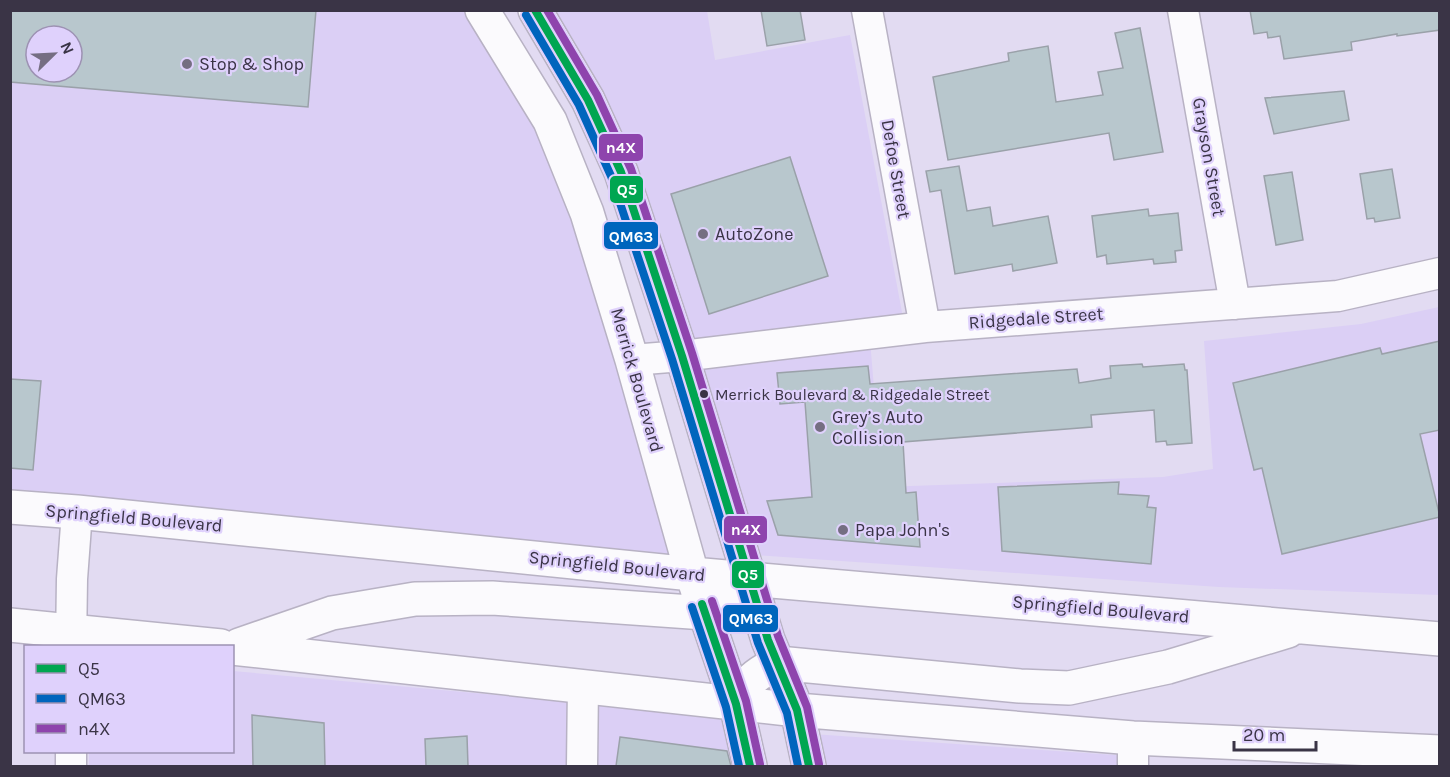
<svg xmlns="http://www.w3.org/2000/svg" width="1450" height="777" font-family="Karla,sans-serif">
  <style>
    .built { fill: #dbcff5; fill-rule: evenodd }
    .building { fill: #b8c7cd; stroke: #9aa1a9; stroke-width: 1.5; fill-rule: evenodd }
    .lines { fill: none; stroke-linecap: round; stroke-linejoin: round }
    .street-casing { stroke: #b8b2c4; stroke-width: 33 }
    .primary-casing { stroke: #b8b2c4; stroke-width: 36 }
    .street { stroke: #fbfafd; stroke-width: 30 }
    .primary { stroke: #fbfafd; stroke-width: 33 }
    .bus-1-casing { stroke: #dfd1fc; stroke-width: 12 }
    .bus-2-casing { stroke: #dfd1fc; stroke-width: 12 }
    .bus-3-casing { stroke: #dfd1fc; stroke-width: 12 }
    .bus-1 { stroke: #00a651; stroke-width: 8 }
    .bus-2 { stroke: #0065bd; stroke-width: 8 }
    .bus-3 { stroke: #8e44ad; stroke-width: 8 }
    .poi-dot { fill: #756e82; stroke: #dfd1fc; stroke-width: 2 }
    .bus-dot { fill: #3a3446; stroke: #dfd1fc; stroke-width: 2 }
    .labels { text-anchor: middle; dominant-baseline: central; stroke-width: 4.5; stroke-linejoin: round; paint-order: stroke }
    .bus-label { font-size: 16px; fill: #3a3446; stroke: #dfd1fc; text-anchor: start }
    .poi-label { font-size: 18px; fill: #3a3446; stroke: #dfd1fc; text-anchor: start }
    .street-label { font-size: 18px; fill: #3a3446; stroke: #dfd1fc }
    .line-badge { stroke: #dfd1fc; stroke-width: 2 }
    .badge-label { font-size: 16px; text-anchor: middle; font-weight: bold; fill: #fff }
  </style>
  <rect width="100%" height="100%" fill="#e2dbf2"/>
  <path class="built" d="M10,11h463l76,125 133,428 -671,-67zM36,36h36v36h-36z
    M553,11h154l8,49 135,-25 54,288 -35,4 13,160 281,-10 50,-8 -9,-128 157,-17 78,-17v288l-220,-8 -465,-32z
    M233,671l495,45 11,50h-650v-14h143z
    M812,734l332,23v9h-325z"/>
  <path class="building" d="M10,10h306l-8,97 -298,-25zM36,36h36v36h-36z
    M761,10h39l5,30 -38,6z
    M1250,10h190v20l-43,6v-2l-46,8 1,8 -68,9 -4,-23 -12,2 -1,-6 -13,2z
    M1140,28l23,124 -49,8 -5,-27 -161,27 -15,-83 76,-16 -1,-8 40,-7 8,56 47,-7 -5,-23 25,-4 -8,-35z
    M1344,91l5,29 -75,14 -9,-36z
    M790,157l38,119 -119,38 -38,-120z
    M959,166l8,45 23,-4 3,19 55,-10 9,47 -44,8 -1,-7 -57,10 -14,-84 -11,2 -4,-21z
    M1392,169l8,49 -25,4 -1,-4 -7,1 -7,-45z
    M1292,172l11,68 -27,5 -12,-69z
    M1148,209l1,7 29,-3 4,37 -7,1 1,11 -22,2 -1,-5 -46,5 -1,-9 -9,2 -5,-41z
    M1440,341v89l-20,4 20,83 -158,37 -20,-86 -8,2 -21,-87 147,-35 2,6z
    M1142,364l1,3 41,-3 1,6h2l5,73 -25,2 -1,-4 -10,1 -2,-32 -63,5 1,12 -189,15 3,51 10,-1 4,55 -142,-12 -11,-34 45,-4 -7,-95 -25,2 -3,-31 91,-7 2,18 207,-15 2,14 32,-5 -1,-12z
    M10,379l31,2 -8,89 -23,-2z
    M1119,482l-1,12 31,2 -2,11 9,1 -5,56 -149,-13 -4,-64z
    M252,715l72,8 1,43h-72z
    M467,736l1,30h-42l-1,-27z
    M620,737l107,14 4,15h-115z"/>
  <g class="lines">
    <defs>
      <path id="street" d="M867,10l58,317
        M1183,10l52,294
        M632,360l50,-4 243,-29 413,-31 102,-23
        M71,646l1,-67 5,-67
        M71,766v-14
        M582,766l1,-80
        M1133,766v-28"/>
      <path id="primary" d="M482,10l68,111 37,92 45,147 60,214 44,130 14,62
        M535,10l53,90 33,72 61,184 86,284 29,70 12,56
        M10,507l67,5 615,62 748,65
        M10,625l211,21
        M239,645l93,-32 83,-14 77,-1 213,15c25,-6 31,-13 43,-35
        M232,648l565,62 336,28 307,14
        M736,704c11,-23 19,-30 42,-41l242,23 49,2 99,-21 120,-36"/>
    </defs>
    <use href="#street" class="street-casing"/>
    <use href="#primary" class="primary-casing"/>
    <use href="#street" class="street"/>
    <use href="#primary" class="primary"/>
    <defs>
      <path id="bus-1" d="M535,10l53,90 33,72 61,184 86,284 29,70 12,56
        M702,604l34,100 14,62"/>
      <path id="bus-2" d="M526,15l53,90 32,71 61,183 86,284 29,70 11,53
        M692,607l34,100 13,59"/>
      <path id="bus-3" d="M547,10l50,85 34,74 61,184 86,283 29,71 12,57
        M712,601l34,100 14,63"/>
    </defs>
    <use href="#bus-1" class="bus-1-casing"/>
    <use href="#bus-2" class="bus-2-casing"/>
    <use href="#bus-3" class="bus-3-casing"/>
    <use href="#bus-1" class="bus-1"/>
    <use href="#bus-2" class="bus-2"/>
    <use href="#bus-3" class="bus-3"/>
  </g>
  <g class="poi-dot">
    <circle cx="187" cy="64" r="6"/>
    <circle cx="703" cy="234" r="6"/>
    <circle cx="820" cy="427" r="6"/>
    <circle cx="843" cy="530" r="6"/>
  </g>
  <circle class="bus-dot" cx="704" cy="394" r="5"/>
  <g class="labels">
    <g class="bus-label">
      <text x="715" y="394">Merrick Boulevard &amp; Ridgedale Street</text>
    </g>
    <g class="poi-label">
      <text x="199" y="64">Stop &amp; Shop</text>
      <text x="715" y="234">AutoZone</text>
      <text x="832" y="417">Grey’s Auto<tspan x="832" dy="21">Collision</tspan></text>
      <text x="855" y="530">Papa John's</text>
    </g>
    <g class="street-label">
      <text transform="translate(1209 157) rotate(80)">Grayson Street</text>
      <text transform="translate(896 169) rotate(80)">Defoe Street</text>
      <text transform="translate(1036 318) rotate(-4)">Ridgedale Street</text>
      <text transform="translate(637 380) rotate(74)">Merrick Boulevard</text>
      <text transform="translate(134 518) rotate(5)">Springfield Boulevard</text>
      <text transform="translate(617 566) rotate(6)">Springfield Boulevard</text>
      <text transform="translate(1101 609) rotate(5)">Springfield Boulevard</text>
    </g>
  </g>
  <g class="line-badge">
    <rect x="598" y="133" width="46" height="29" rx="6" fill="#8e44ad"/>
    <rect x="609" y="175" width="35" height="29" rx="6" fill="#00a651"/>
    <rect x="603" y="221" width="56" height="29" rx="6" fill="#0065bd"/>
    <rect x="723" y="515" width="45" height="29" rx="6" fill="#8e44ad"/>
    <rect x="731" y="560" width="34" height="29" rx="6" fill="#00a651"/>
    <rect x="722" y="604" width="57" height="29" rx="6" fill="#0065bd"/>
  </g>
  <g class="badge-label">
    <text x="621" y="153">n4X</text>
    <text x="627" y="195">Q5</text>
    <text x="631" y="242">QM63</text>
    <text x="746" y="535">n4X</text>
    <text x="748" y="580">Q5</text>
    <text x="751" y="624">QM63</text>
  </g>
  <rect width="1450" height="777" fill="none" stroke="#3a3446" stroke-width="24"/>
  <rect x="24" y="645" width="210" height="108" fill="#dfd1fc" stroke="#9d92b3" stroke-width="1.5"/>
  <rect x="36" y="664" width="30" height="9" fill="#00a651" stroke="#9d92b3" stroke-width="1.5"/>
  <text x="78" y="675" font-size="18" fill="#3a3446">Q5</text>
  <rect x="36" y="694" width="30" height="9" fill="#0065bd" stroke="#9d92b3" stroke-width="1.5"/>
  <text x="78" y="705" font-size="18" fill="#3a3446">QM63</text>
  <rect x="36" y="724" width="30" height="9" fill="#8e44ad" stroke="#9d92b3" stroke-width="1.5"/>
  <text x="78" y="735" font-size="18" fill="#3a3446">n4X</text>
  <g transform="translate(54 54) rotate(66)"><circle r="28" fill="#dfd1fc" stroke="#9d92b3" stroke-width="1.5"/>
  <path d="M0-4.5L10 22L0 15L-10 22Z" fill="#756e82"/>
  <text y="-9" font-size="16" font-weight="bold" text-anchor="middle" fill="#3a3446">N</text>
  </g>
  <path d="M1234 741v9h82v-9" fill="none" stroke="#3a3446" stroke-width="3"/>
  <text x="1243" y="741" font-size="18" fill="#3a3446" stroke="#dfd1fc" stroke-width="4.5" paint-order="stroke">20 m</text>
</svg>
